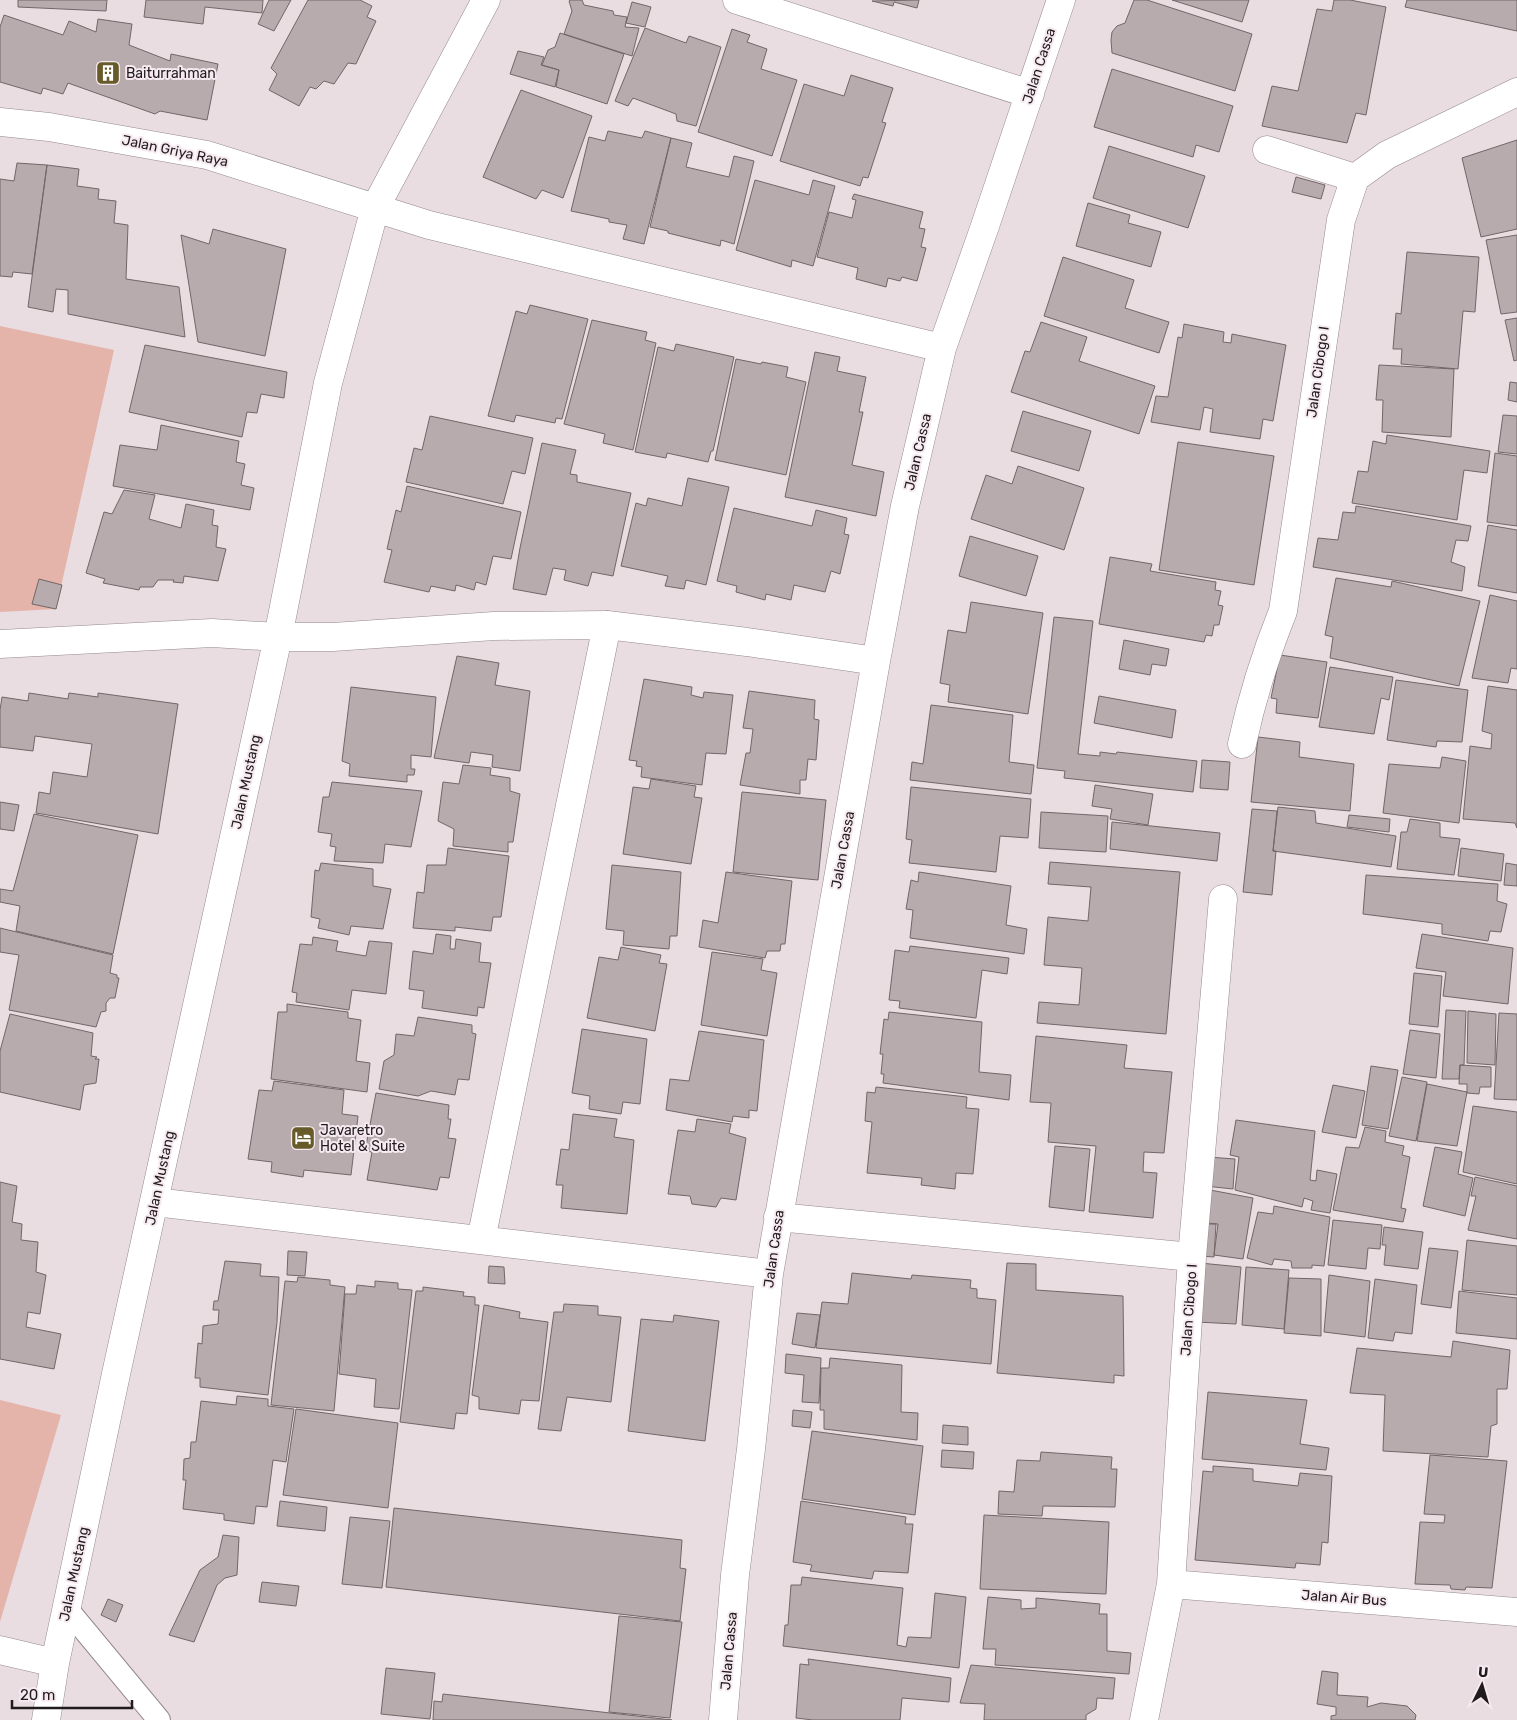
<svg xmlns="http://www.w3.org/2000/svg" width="1517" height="1720" font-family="Rubik,sans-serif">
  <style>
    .green { fill: #e4b3a9 }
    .building { fill: #b8abad; stroke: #726668 }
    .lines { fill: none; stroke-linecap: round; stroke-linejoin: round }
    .lane-casing { stroke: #94898e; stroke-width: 24 }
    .street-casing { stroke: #94898e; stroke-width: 29 }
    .lane { stroke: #fff; stroke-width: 22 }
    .street { stroke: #fff; stroke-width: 28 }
    .labels { text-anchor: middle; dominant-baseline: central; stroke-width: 4; stroke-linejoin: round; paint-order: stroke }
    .street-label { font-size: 14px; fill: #201b1d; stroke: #f6eaf0 }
    .poi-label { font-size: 14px; fill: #201b1d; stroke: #f6eaf0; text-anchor: start }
  </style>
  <rect width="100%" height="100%" fill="#e9dde2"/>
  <path class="green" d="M0,326l114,24 -58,259 -56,3z
    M0,1400l61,15 -61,207z"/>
  <path class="building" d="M18,0h89l-1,11 -88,-4z
    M146,0h117l-1,13 -57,-6 -2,17 -59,-7z
    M269,0h22l-17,31 -16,-7z
    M308,0h52l12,6 -5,11 9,4 -20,43 -8,-1 -14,21 -10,-3 -8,8 -6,-2 -11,19 -30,-16 8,-16 -6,-6z
    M570,0h12l2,5 29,6 1,4 13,2 -2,10 14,1 -7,28 -68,-22 8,-23 -3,-10z
    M919,0l-2,8 -23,-6 -1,4 -21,-5z
    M1134,0h13l105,34 -17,57 -123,-38 -1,-13 1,-8 5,-6 8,-3z
    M1172,0h77l-7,22z
    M1334,0h16l36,7 -20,108 -10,-2 -9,30 -85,-17 10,-40 26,5 19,-82 15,2z
    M1407,0h110v31l-112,-24z
    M632,2l19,5 -6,20 -19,-4z
    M4,15l59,20 6,-14 27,11 2,-13 34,5 -3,21 41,16 1,-7 47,10 -11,56 -47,-9 -5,3 -87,-31 -5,11 -20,-6 -2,6 -41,-12v-55z
    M645,28l41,15 3,-7 32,11 -25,79 -19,-5 -1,-7 -43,-16 -5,8 -13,-5z
    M732,29l18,6 -3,7 20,7 -6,20 36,11 -25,76 -74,-24z
    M560,33l64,21 -17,50 -51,-17 3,-17 -17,-5 6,-15 7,-3z
    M518,51l26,6 -3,8 18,5 -4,17 -45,-13z
    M1112,69l121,37 -14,46 -23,-7 -3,12 -99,-30z
    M851,75l42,13 -11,34 4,1 -18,55 -5,-1 -3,9 -80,-25 24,-77 40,12z
    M521,90l71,26 -29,82 -21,-8 -6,9 -53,-22z
    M608,131l34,7 3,-7 26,7 -27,106 -21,-5 4,-14 -18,-3v-3l-38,-8 18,-74 16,4z
    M671,138l21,5 -6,24 43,10 5,-21 20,5 -20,83 -13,-4 -1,6 -52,-13v-2l-18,-4z
    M1517,140v89l-36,8 -19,-79z
    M1109,146l96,30 -17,52 -95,-30z
    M17,163l30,2 -15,109 -19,-2 -1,5 -12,-1v-97l14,2z
    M47,165l32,4 -2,17 22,3 -1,10 18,2 -2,22 14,2 -2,54 53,8 6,50 -117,-23v-24l-12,-1 -3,23 -25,-5z
    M1296,177l29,8 -4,14 -29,-7z
    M755,180l54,15 4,-15 22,6 -22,80 -21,-6 -1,7 -55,-17z
    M854,194l69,18 -4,16 6,1 -4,18 5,1 -9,33 -15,-4 -2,4 -12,-3 -2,9 -30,-8 2,-11 -41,-11 12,-45 23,6 4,-18 -4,-1z
    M1088,203l42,12 -2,8 33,9 -10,35 -75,-21z
    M213,229l73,20 -21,107 -67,-14 -17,-107 28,9z
    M1517,235v77l-16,2 -15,-74z
    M1407,252l72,5 -4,55 -12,-1 -5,58 -57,-5 1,-15h-9l3,-36 5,1z
    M1063,257l71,23 -9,28 44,14 -10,31 -115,-37z
    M530,305l58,14 -26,100 -6,-1 -1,5 -39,-8 -2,7 -26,-6 28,-105 11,3z
    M1517,318v42l-3,1 -9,-41z
    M592,320l55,12 -2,8 11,3 -23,107 -30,-7 2,-9 -41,-10z
    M1041,322l46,15 -8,24 76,25 -16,48 -128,-42 14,-41 5,1z
    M1184,324l40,8 -1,10 8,1 1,-9 54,11 -13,76 -10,-2 -3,20 -50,-7 3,-23 -9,-2 -4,23 -49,-8 5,-26 12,1 10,-60 4,1z
    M676,344l58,13 -21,94h-2l-3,11 -41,-9 -1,5 -31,-6 23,-105 16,4z
    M145,345l142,27 -3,26 -23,-4 -4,19 -10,-1 -5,25 -113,-25z
    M815,352l25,5 -3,14 29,6 -7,35h4l-11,53 32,7 -8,44 -91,-19z
    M736,359l25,5 1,-2 26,5 -2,10 20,5 -20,93 -71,-15z
    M1379,365l75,4 -3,68 -69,-5 1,-32h-7z
    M1510,382l7,1v19l-9,-2z
    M1023,411l68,20 -12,40 -68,-20z
    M1503,415l14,1v38l-19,-2z
    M430,416l103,22 -8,36 -13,-3 -9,33 -97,-22 8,-34 8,2z
    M161,425l78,16 -3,21 9,2 -4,21 13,3 -4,22 -137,-24 7,-41 37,5z
    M1387,435l103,16 -3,22 -23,-3 -7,50 -105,-17 6,-32 10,1 5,-31 13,3z
    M1178,442l96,14 -20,129 -95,-15z
    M542,443l34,7 -6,24 7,1v7l54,11 -18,83 -21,-4 -4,14 -24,-6 2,-10 -13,-2 -7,27 -33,-6 7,-41z
    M1495,453l22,3v70l-30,-4z
    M1018,466l66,22 -20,62 -93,-31 15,-44 26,9z
    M688,478l41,9 -23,98 -20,-5 -2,9 -19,-3 3,-10 -47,-10 15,-63 10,3 2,-8 34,8z
    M407,486l114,26 -10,47 -18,-3 -7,29 -10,-3 -2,8 -18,-5 -1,6 -24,-5 -2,6 -45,-10 8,-32 -5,-1 9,-39 5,2z
    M124,490l31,5 -6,24 32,9 5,-24 28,6 -2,15 6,1 -2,21 10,2 -8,32 -34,-5 -1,7 -10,-1 1,-2h-16l-5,7h-13l-1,3 -36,-7 2,-4 -19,-6 18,-61 8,2z
    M1356,506l115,20 -3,15 -12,-1 -5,22 14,5 -3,24 -149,-24 5,-29 20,2 5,-28 12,1z
    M734,508l78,18 4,-16 31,8 -3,16 5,1 -9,39 -9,-3 -6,21 -31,-7 -3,15 -25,-6 -1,6 -29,-8 1,-6 -20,-5z
    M1488,525l29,5v63l-39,-7z
    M970,536l68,20 -12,40 -67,-20z
    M1110,557l42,7 -2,7 66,11 -1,8 6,1 -3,14 5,1 -4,19h-5l-2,11 -6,-1 -2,7 -105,-18z
    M1336,578l55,9 1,-6 88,20 -21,85 -129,-28 3,-21 -8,-2z
    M39,579l23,6 -6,24 -24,-5z
    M1490,595l27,6v68l-6,-1 -3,15 -36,-5z
    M971,602l72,11 -15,101 -80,-12 2,-17 -10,-2 8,-53 18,3z
    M1054,617l39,4 -15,133 22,2v-4l16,2 1,-2 80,9 -4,31 -129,-14 1,-7 -28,-3z
    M1124,640l45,9 -3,17 -14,-2 -2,11 -31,-6z
    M1280,655l47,7 -9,56 -42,-5 1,-14 -6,-1z
    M457,656l42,7 -4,22 35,6 -10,80 -28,-4 1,-12 -22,-3 -2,11 -35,-5z
    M1330,667l63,10 -4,23 -8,-2 -7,36 -55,-7z
    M644,679l48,8 -1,8 12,3 1,-6 29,3 -7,59 -20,-1 -4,32 -61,-8 1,-10 -6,-1 1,-5 -8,-1z
    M1396,680l72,10 -6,52 -25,-1 -1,6 -49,-7z
    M1488,686l29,4v138l-2,-5 -52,-4 7,-73 21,3 1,-15 -10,-3z
    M351,687l85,10 -5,60 -20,-2v14h4l-1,6h-7v7l-58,-6 1,-12 -8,-3z
    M749,691l66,9 -1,19 5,1 -3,40 -8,-1 -2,21h-6v14l-60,-9 6,-32h4l3,-24 -10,-1z
    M29,693l39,6 1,-6 29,4v-4l80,11 -20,130 -122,-21 3,-21 11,2 3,-22 34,5 5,-33 -57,-8 -2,15 -33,-4v-37l2,-13 26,4z
    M1099,696l77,14 -4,28 -78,-15z
    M931,705l82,10 -4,47 25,3 -3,29 -121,-14 2,-18 11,2z
    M1258,737l42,5 -1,15 55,7 -4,47 -99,-9z
    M1442,757l24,4 -7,62 -76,-10 6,-49 51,4z
    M1202,760l28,2 -2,28 -28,-2z
    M463,765l28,3 -1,7 20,3v13l10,3 -7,48h-5v10l-55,-6 1,-17 -16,-8 5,-39 16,2z
    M651,779l45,7 -2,11 8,1 -11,66 -68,-10 10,-67 16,2z
    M332,782l90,9 -11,56 -26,-3 -2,19 -49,-2 2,-14 -6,-1 2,-12 -14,-2 5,-35h6z
    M1095,785l58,9 -5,31 -38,-6 2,-10 -20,-3z
    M911,787l120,12 -3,39 -28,-2 -4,36 -87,-9 3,-23 -6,-1z
    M742,792l84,8 -8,80 -85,-8z
    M0,802l19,3 -5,26 -14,-2z
    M1278,807l37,4 1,12 80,13 -5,31 -118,-16z
    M1252,809l25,2 -4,40h3l-4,44 -29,-3z
    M1041,812l67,4 -2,36 -67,-4z
    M34,814l104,21 -25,119 -97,-23 4,-25 -20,-4v-13l13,2z
    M1349,815l41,4 -1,13 -42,-5z
    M1410,819l30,4v14l20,2 -6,36 -57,-6 4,-37h6z
    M1112,822l108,11 -3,28 -107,-12z
    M448,848l61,8 -8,61h-8l-2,14 -36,-4v4l-42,-3 4,-36 7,1 3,-28h19z
    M1461,848l43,6 -3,27 -43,-5z
    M1050,862l130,10 -14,162 -129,-11 2,-21 40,3 3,-37 -38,-3 4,-48 40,4 3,-34 -43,-3z
    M321,863l52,6v17l18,3 -8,40 -32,-3 -2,9 -31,-7 2,-9 -9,-2 4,-47 4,1z
    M1506,863l11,2v21l-13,-1z
    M612,865l69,7 -4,64h-7l-1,13 -46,-4 1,-14 -18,-2z
    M726,872l66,9 -7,63h-4l-1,7h-13l-2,7 -66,-11 4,-27 15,3z
    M919,872l92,14 -5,39 21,4 -3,25 -114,-16 3,-28 -7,-1 5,-29 7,2z
    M1366,875l132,9 -1,17 10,3 -6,28 -11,-1 -2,10 -46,-7v-10l-79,-10z
    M0,928l113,27 -3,18 7,2v3h2l-4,20h-5l-4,5v8l-5,1 -5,15 -87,-17 10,-55 -19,-3z
    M436,934l15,2 -1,13h5l1,-10 25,4 -2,19 12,1 -7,45 -6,-1 -1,9 -55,-8 2,-17 -15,-2 4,-38 20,3z
    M1422,934l91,14 -5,56 -65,-8 3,-24 -30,-4z
    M313,937l25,4 -2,10 30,5 3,-15 23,2 -6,51 -34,-4 -3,20 -53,-8 1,-9 -5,-1 8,-48 12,1z
    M910,946l99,12 -2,16 -25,-4 -6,48 -77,-10 1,-7 -11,-1 6,-50 14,2z
    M621,947l40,8 -2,8 8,1 -12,67 -68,-13 12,-61 19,3z
    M712,952l51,7 -2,11 16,3 -10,63 -66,-11z
    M1414,973l28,3 -4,51 -29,-3z
    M287,1004l61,8v6l13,2 -5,41 14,2 -3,29 -96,-13 7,-67h9z
    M1446,1010l20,1 -2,54h-4l-1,14h-17z
    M1468,1011l28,3 -1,51 -28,-2z
    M889,1012l93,10 -3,50 32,3 -2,25 -126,-17 1,-9h-3l2,-20h-3l4,-35 4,1z
    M1499,1013l18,1v86l-23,-1z
    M10,1014l83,19 -2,23 6,1 -2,2h4l-3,24 -12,2 -4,25 -80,-18v-41z
    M418,1017l54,8v8l4,1 -7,46 -11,-1 -3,16 -24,-4 -13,5 -39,-7 5,-28 10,-6 2,-21 18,2z
    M582,1029l65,10 -7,65 -17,-2 -2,12 -32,-5 1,-13 -18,-3z
    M1410,1030l30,4 -4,44 -33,-4z
    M699,1031l65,9 -7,71 -8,-1v8l-16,-2 -1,6 -66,-12 4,-31 19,2z
    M1036,1036l91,9 -3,23 48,4 -8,81 -20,-1 -1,20 14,1 -4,45 -64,-6 7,-66 -48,-4 3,-39 -21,-1z
    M1460,1065l31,2v20h-11l-1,7 -12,-1v-9h-8z
    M1371,1066l27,4 -10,59 -26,-4z
    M1402,1077l25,5 -11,59 -27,-5z
    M274,1081l70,9 -2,24 16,2 -7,59 -47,-5 -1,7 -32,-5 1,-10 -24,-3 11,-69 13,1z
    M1427,1084l40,8 -10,54 -40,-5z
    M1333,1085l32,6 -9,47 -34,-6z
    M876,1087l91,10 -1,11 13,1 -6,65 -17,-1 -1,16 -34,-4 1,-7 -55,-5 5,-51 -7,-1 2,-29 8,1z
    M376,1093l73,12 -1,14h3l-3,19 8,1 -7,39 -9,-1 -3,13 -70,-10 5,-28 -7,-1z
    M1473,1106l44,6v72l-54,-12z
    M573,1114l44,5 -3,18 20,3 -7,74 -66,-6 2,-23h-7l5,-36 8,1z
    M697,1119l34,5 -2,9 17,5 -10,62 -15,-2 -5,9 -24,-3 -2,-8 -22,-2 10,-64 17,2z
    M1236,1120l79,11 -5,49 6,1 1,-11 20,4 -7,39 -19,-3 2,-9 -9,-3 -2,9 -67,-17 4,-33 -9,-2z
    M1365,1127l21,4 -1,11 19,4 -2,9 8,2 -9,51 5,1 -3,13 -70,-12 13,-63 13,1z
    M1055,1146l35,3 -6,62 -35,-4z
    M1435,1147l27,5 -4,22 15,4 -8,38 -42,-10z
    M1208,1157l27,2 -2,30 -28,-3z
    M1475,1177l42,9v53l-49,-9 8,-34h-5z
    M0,1182l17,4 -5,36 10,2 -1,16 17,2 -2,30 10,3 -6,39 -12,-2 -2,15 35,7 -7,35 -54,-10z
    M1210,1190l43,8 -10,61 -29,-4 4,-31 -12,-1z
    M1274,1206l56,11 -6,49 -12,-1v3h-20l-1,-7 -17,-2 -2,6 -25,-7 11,-46 15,2z
    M1333,1220l49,5 -2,24 -12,-1 -2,21 -38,-4z
    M1202,1224h14l-2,33 -14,-1z
    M1384,1227l39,5 -5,37 -34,-4 2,-20h-4z
    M1467,1240l50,6v49l-55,-5z
    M1429,1248l29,3 -7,57 -30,-4z
    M288,1251l19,1 -2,24 -18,-1z
    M225,1261l36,3 -1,12 19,1 -2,45 -9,73 -68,-8v-9h-5l3,-35 4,1 1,-18 15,-2 1,-14h-6l1,-9h4z
    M1007,1263l29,1v26l87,6 1,80 -10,-1v8l-117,-10z
    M1200,1263l41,4 -5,57 -40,-2z
    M489,1266l15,1 1,17 -17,-1z
    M1246,1267l43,3 -5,59 -42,-4z
    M852,1273l59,6 1,-4 59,5 -1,8 7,1v9l19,2 -5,64 -175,-16 6,-46 26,2z
    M1329,1275l41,6 -5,56 -41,-5z
    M298,1277l32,3v5l15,2 -11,124 -63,-6 14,-124 12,1z
    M1289,1278l32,1v57l-37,-3z
    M1375,1279l42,6 -5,49 -17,-2 -2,9 -25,-3z
    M375,1281l23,2v6l14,1 -13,119 -25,-2 2,-28 -37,-5 6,-80h11l1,-9 18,2z
    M423,1287l41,5 -1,4 12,1v8h4l-12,109 -11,-1 -2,16 -54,-7 16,-131h7z
    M1459,1291l58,7v41l-61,-6z
    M564,1304l34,2v9l23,2 -10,85 -44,-5 -6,34 -23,-2 16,-117h9z
    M484,1305l36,7 -1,6 29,4 -9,79 -18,-1 -2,14 -40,-5v-12l-7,-2z
    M797,1313l23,2 -5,33 -23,-4z
    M674,1315l45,6 -14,120 -77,-10 13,-112 32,3z
    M1453,1341l57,9 -3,39h-10v35l-6,2 -3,31 -105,-6 2,-56 -35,-2 7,-45 94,9z
    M786,1354l35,4 -2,45 -17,-1 2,-27 -19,-2z
    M830,1358l72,7 -1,47 17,1 -1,27 -93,-11v-19h-4l1,-42h8z
    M1208,1392l99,8 -7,44 29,4 -3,22 -124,-11z
    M237,1396l31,3v7l26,3 -8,53 -13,-2 -6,47 -11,-1 -2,18 -30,-4v-6l-41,-5 3,-29h-3l1,-21 6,-1 1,-16h5l5,-41 35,4z
    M296,1409l102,14 -10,85 -105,-13z
    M793,1410l19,2 -2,16 -18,-2z
    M943,1425l25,2v18l-26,-2z
    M812,1431l111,15 -8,69 -113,-16z
    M942,1450l32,2 -1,17 -32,-2z
    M1041,1452l71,5 -1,12h6l-2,38 -72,-1 -1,10 -44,-2 1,-23 15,1 3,-32 23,1z
    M1430,1455l77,6 -15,127 -26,-1 -1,3 -14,-1 -1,-4 -35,-1 5,-62 24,1 1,-8 -21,-1z
    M1213,1466l40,3v12l45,5 2,-13 32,3 -4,67 -6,-1 -2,23 -24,-2 -1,5 -100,-8 8,-89 10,1z
    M280,1501l47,6 -2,24 -48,-5z
    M801,1501l105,16 -1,7h8l-5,49 -34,-2 -2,8 -62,-8 2,-6 -19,-3z
    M394,1508l288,32 -2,28 6,1 -6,52 -294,-34z
    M984,1515l125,7 -3,72 -126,-5z
    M350,1517l40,4 -8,67 -40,-4z
    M223,1535l16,2 -2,38 -12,3 -8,7 -23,57 -25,-7 31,-65 18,-13z
    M802,1577l101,11 -6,57 9,2 2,-10 23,1 4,-45 31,4 -7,71 -176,-22 2,-21h3l3,-40h10z
    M262,1582l37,4 -3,20 -37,-4z
    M988,1597l33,3v9l15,-1v-10l64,6 -1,10h8v37l24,2 -2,21 -134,-9 1,-16h-13z
    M108,1599l15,6 -7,17 -15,-7z
    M619,1616l63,6 -12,96 -61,-6z
    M808,1659l143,19 -2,24 -47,-4 -2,22h-87l-17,-2 4,-54 9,1z
    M971,1665l144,13 -2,21 -16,-1 -1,11 -10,6v5h-102l1,-16 -25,-1z
    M386,1668l49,5 -5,46 -49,-5z
    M1322,1671l16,2 -1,22 31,2 -1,10 14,-4 26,3 9,9 -1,5h-84v-4l5,-1v-8l-19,-3z
    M443,1694l229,26h-239l1,-19 8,1z"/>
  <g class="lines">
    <defs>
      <path id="lane" d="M67,1609l92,111"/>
      <path id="street" d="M737,0l293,94
        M0,122l49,5 158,28 222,70 513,123
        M1267,150l88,28
        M0,644l212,-11 66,4h55l161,-11 113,-1 140,17 129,19
        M1242,744c10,-47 23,-88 41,-133l58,-391 14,-42 32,-23 130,-63
        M155,1202l614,72
        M778,1217l414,40
        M481,1240l126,-615
        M1171,1584l346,28
        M0,1650l55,13
        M46,1720l9,-57 61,-289 162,-737 50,-254 47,-175 111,-208
        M723,1720l12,-145 16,-126 18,-175 107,-613 29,-155 37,-158 43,-122 76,-226
        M1144,1720l27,-136 21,-327 31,-358"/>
    </defs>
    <use href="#lane" class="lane-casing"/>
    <use href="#street" class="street-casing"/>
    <use href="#lane" class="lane"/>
    <use href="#street" class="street"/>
  </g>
  <defs>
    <symbol id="building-square" viewBox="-11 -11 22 22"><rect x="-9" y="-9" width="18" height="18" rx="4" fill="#675c29" stroke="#f6eaf0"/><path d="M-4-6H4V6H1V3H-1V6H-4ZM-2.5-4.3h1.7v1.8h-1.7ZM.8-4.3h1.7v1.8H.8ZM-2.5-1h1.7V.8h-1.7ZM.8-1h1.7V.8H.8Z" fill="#fff"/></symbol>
    <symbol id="hotel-square" viewBox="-11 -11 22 22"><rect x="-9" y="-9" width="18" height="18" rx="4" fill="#675c29" stroke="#f6eaf0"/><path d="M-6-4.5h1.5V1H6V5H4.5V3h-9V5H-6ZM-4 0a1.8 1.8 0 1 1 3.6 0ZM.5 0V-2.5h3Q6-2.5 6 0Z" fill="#fff"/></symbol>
  </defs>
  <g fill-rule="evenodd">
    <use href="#building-square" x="94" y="59" width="28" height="28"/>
    <use href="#hotel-square" x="289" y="1124" width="28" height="28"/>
  </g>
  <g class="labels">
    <g class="street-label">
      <text transform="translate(1039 66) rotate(-72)">Jalan Cassa</text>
      <text transform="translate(175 151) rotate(12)">Jalan Griya Raya</text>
      <text transform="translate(1318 372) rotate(-82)">Jalan Cibogo I</text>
      <text transform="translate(918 452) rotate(-77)">Jalan Cassa</text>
      <text transform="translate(246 782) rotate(-78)">Jalan Mustang</text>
      <text transform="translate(843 850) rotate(-80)">Jalan Cassa</text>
      <text transform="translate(160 1178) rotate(-78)">Jalan Mustang</text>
      <text transform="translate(774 1249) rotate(-82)">Jalan Cassa</text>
      <text transform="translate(1189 1310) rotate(-86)">Jalan Cibogo I</text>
      <text transform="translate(74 1574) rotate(-78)">Jalan Mustang</text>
      <text transform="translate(1344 1598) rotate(4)">Jalan Air Bus</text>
      <text transform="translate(729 1651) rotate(-85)">Jalan Cassa</text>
    </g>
    <g class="poi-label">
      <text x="126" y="73">Baiturrahman</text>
      <text x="320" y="1130">Javaretro<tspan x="320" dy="16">Hotel &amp; Suite</tspan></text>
    </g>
  </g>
  <g transform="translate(1482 1685) rotate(5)" stroke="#f6eaf0" stroke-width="4" paint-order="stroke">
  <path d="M0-4L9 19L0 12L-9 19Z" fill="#201b1d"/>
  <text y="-8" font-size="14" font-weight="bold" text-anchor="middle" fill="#201b1d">U</text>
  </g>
  <path d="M12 1700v8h120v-8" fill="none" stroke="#201b1d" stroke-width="2.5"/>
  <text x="20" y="1700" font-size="15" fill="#201b1d" stroke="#f6eaf0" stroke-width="4" paint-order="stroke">20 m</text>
</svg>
